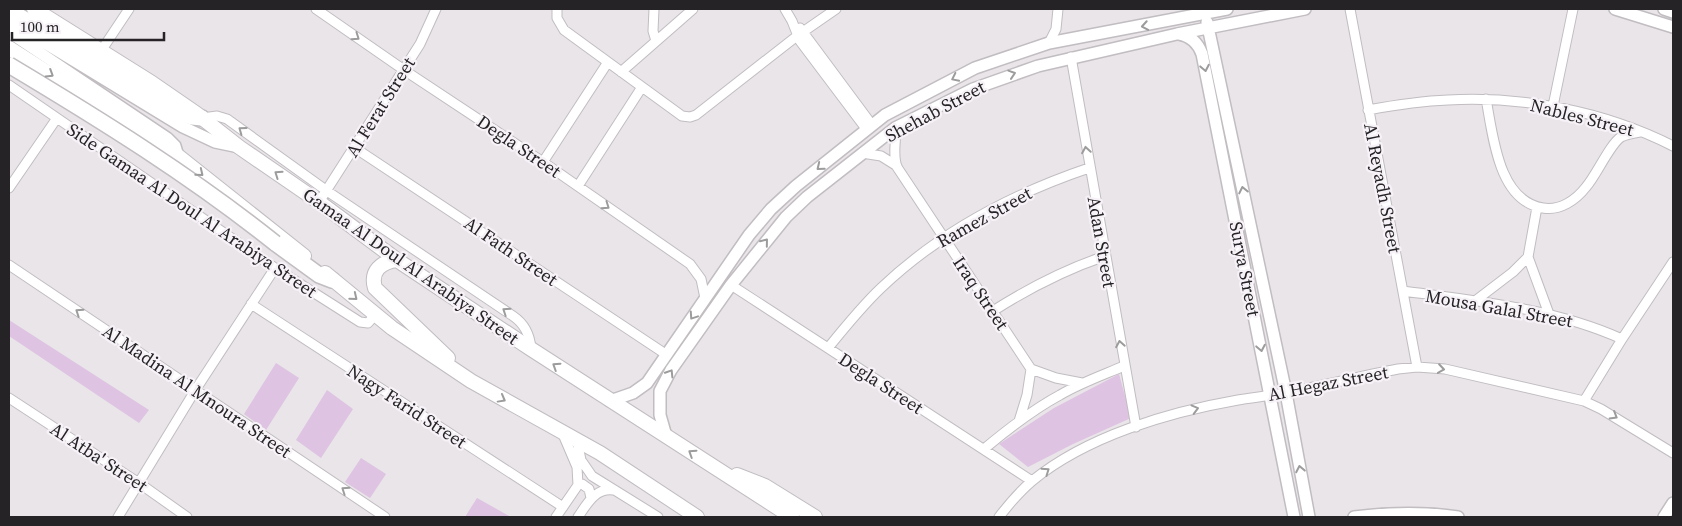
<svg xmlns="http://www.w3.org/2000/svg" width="1682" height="526" font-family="'Source Serif 4',serif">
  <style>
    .green { fill: #dec3e2 }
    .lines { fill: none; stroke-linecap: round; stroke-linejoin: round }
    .street-casing { stroke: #c1bdc1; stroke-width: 11 }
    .secondary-casing { stroke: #c1bdc1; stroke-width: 14 }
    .primary-casing { stroke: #c1bdc1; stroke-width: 16 }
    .highway-casing { stroke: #c1bdc1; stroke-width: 18 }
    .street { stroke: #fff; stroke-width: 9 }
    .secondary { stroke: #fff; stroke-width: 11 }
    .primary { stroke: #fff; stroke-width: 14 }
    .highway { stroke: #fff; stroke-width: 15 }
    .highway-bridge-casing { stroke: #c1bdc1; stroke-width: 18; stroke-linecap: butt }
    .highway-bridge { stroke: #fff; stroke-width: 15 }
    .oneway { stroke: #9d9c9d }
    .labels { text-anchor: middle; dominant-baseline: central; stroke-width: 4.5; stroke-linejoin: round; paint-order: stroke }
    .street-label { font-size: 18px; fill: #252325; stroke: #f6f2f7 }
  </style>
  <rect width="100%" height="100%" fill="#e9e5e9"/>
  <path class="green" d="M9,320l140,90 -10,13 -130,-87z
    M276,363l23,15 -33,52 -22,-16z
    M1119,374l12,44 -58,26 -45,23 -29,-23 55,-36z
    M327,390l26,19 -32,49 -25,-18z
    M361,458l25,16 -16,24 -25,-16z
    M477,498l34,19h-46z"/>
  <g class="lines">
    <defs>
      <path id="street" d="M316,9l88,61 139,92 147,102 11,15 4,19
        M557,9v9l7,12 118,86 8,1 6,-2 101,-79 39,-27
        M654,9l-1,22 3,10
        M785,9l7,12 8,20 67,89
        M1350,9l67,358
        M800,28l72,97
        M1049,43l7,-14 2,-20
        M101,51l28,-42
        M1071,57l65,370
        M621,72l72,-63
        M9,85l266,183 85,54 8,1 7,-8
        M1486,99c7,36 12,102 57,109 17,3 33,-8 43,-21 10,-11 24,-43 35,-50 6,-3 13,-4 19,-5
        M1553,106l20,-97
        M1368,110c27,-5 53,-9 80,-10 76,-4 156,11 225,46
        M202,118l15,-2 10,3 100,72 186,125c12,8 17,19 18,33
        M895,128c2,14 -3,25 2,39l134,202 25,9 26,5
        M355,148l312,207
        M862,153l19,3 16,10
        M543,162l65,-100
        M578,186l64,-99
        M9,188l48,-70
        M319,202l101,-158 16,-35
        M1537,207l-9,50 21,57
        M9,265l376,252
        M731,285l301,196
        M1403,291c74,10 150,17 219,48
        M1475,301l38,-29 15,-15
        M251,304l312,203
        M993,311c36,-23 71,-41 112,-55
        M828,348c17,-21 34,-42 53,-60 60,-57 131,-94 208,-120
        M9,398l130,85 48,34
        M1584,401l38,-62 51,-77
        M1019,421l8,-26 4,-26
        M577,441l4,19 11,16 66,41
        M984,449c24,-20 48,-39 76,-54 20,-12 43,-20 64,-29
        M578,485l4,-1 7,5 2,9
        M118,517l78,-128 79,-121
        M556,517l22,-32 -1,-18 -15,-35
        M578,517c9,-13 17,-29 35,-27
        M999,517c10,-13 20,-25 33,-36 55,-45 137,-69 206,-81 11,-2 23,-3 34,-5 42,-7 84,-18 126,-26l19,-2 28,2 139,32 17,8 72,44"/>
      <path id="secondary" d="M1615,9l58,18
        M1664,9l9,3
        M9,21l174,106 32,15 24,5
        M1207,22l79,371 23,124
        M9,32l158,106 8,8 3,10
        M1179,34c12,2 19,9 23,20l92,463
        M610,401l23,-8 14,-10 102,-148 22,-26 25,-23 89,-71 90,-47 74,-25 178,-34
        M666,436l-6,-21v-24l11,-21 60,-85 55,-68 21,-20 88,-69 78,-39 65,-23 139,-32 128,-25
        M1354,517c34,-4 70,-5 104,0
        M1664,517l9,-14"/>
      <path id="primary" d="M34,9l118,74 45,31 42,33 80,55 78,58 134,89 261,168
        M9,48l169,108 126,100
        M397,260c-16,2 -27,11 -22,28l73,70
        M325,273l67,55 79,53 129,72 97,64
        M737,475l28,11 50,31"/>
      <path id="highway" d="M9,10l166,100 17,7 10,1
        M275,243l44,32 13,5"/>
    </defs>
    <use href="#street" class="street-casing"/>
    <use href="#secondary" class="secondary-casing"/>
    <use href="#primary" class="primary-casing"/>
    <use href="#highway" class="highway-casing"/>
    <use href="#street" class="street"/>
    <use href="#secondary" class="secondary"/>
    <use href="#primary" class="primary"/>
    <use href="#highway" class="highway"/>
    <defs>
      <path id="highway-bridge" d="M9,65c92,55 182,111 266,178"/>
    </defs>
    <use href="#highway-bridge" class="highway-bridge-casing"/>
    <use href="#highway-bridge" class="highway-bridge"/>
  </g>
  <defs><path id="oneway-chevron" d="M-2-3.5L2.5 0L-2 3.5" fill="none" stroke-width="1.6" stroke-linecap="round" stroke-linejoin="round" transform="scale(1.25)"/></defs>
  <g class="oneway">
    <use href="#oneway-chevron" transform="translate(1145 26) rotate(170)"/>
    <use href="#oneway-chevron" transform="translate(356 37) rotate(35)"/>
    <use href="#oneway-chevron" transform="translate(1205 68) rotate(79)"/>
    <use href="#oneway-chevron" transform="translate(50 74) rotate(32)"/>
    <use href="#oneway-chevron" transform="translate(1012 74) rotate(-18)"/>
    <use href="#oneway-chevron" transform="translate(955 78) rotate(154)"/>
    <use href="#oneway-chevron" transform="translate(242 130) rotate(-144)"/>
    <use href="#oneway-chevron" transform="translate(1086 150) rotate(-99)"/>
    <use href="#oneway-chevron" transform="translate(820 167) rotate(141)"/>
    <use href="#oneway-chevron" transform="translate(200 173) rotate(39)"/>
    <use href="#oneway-chevron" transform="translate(278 174) rotate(-145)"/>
    <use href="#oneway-chevron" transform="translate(1243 190) rotate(-102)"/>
    <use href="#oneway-chevron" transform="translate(606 206) rotate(35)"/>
    <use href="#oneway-chevron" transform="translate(765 242) rotate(-51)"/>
    <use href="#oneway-chevron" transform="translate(354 297) rotate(39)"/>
    <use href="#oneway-chevron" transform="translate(506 311) rotate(-146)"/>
    <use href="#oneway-chevron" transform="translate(79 312) rotate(-146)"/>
    <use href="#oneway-chevron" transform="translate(693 316) rotate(124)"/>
    <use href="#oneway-chevron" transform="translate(1120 344) rotate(-100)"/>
    <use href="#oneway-chevron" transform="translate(1261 348) rotate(79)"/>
    <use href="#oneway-chevron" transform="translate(556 366) rotate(-147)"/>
    <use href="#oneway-chevron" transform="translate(1441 369) rotate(8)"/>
    <use href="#oneway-chevron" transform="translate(670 373) rotate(-58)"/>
    <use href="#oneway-chevron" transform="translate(502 399) rotate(29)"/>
    <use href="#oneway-chevron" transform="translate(1195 409) rotate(-15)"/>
    <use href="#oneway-chevron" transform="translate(1614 416) rotate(31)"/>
    <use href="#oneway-chevron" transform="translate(692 453) rotate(-147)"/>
    <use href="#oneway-chevron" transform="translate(1300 469) rotate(-101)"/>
    <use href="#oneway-chevron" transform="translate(1046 471) rotate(-35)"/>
    <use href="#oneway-chevron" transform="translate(345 490) rotate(-146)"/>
  </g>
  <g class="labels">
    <g class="street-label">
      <text transform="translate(380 107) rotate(-58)">Al Ferat Street</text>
      <text transform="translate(935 111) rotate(-28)">Shehab Street</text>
      <text transform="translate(1582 117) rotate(14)">Nables Street</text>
      <text transform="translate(519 146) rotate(34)">Degla Street</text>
      <text transform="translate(1383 188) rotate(79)">Al Reyadh Street</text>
      <text transform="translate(192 210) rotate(34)">Side Gamaa Al Doul Al Arabiya Street</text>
      <text transform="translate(984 217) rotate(-29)">Ramez Street</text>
      <text transform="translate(1102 242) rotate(80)">Adan Street</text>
      <text transform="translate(511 251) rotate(34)">Al Fath Street</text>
      <text transform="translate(411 266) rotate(35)">Gamaa Al Doul Al Arabiya Street</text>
      <text transform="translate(1245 269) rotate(79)">Surya Street</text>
      <text transform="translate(981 293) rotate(56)">Iraq Street</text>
      <text transform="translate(1499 308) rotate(10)">Mousa Galal Street</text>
      <text transform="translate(881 383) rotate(33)">Degla Street</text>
      <text transform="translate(1328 383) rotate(-11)">Al Hegaz Street</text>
      <text transform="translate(197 391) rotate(34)">Al Madina Al Mnoura Street</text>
      <text transform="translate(407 406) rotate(33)">Nagy Farid Street</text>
      <text transform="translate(99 457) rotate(33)">Al Atba' Street</text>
    </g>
  </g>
  <rect width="1682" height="526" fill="none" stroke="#252325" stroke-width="20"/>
  <path d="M12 32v8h152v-8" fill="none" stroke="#252325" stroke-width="2.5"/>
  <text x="20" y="32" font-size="15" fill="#252325" stroke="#f6f2f7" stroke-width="4" paint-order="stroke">100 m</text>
</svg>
